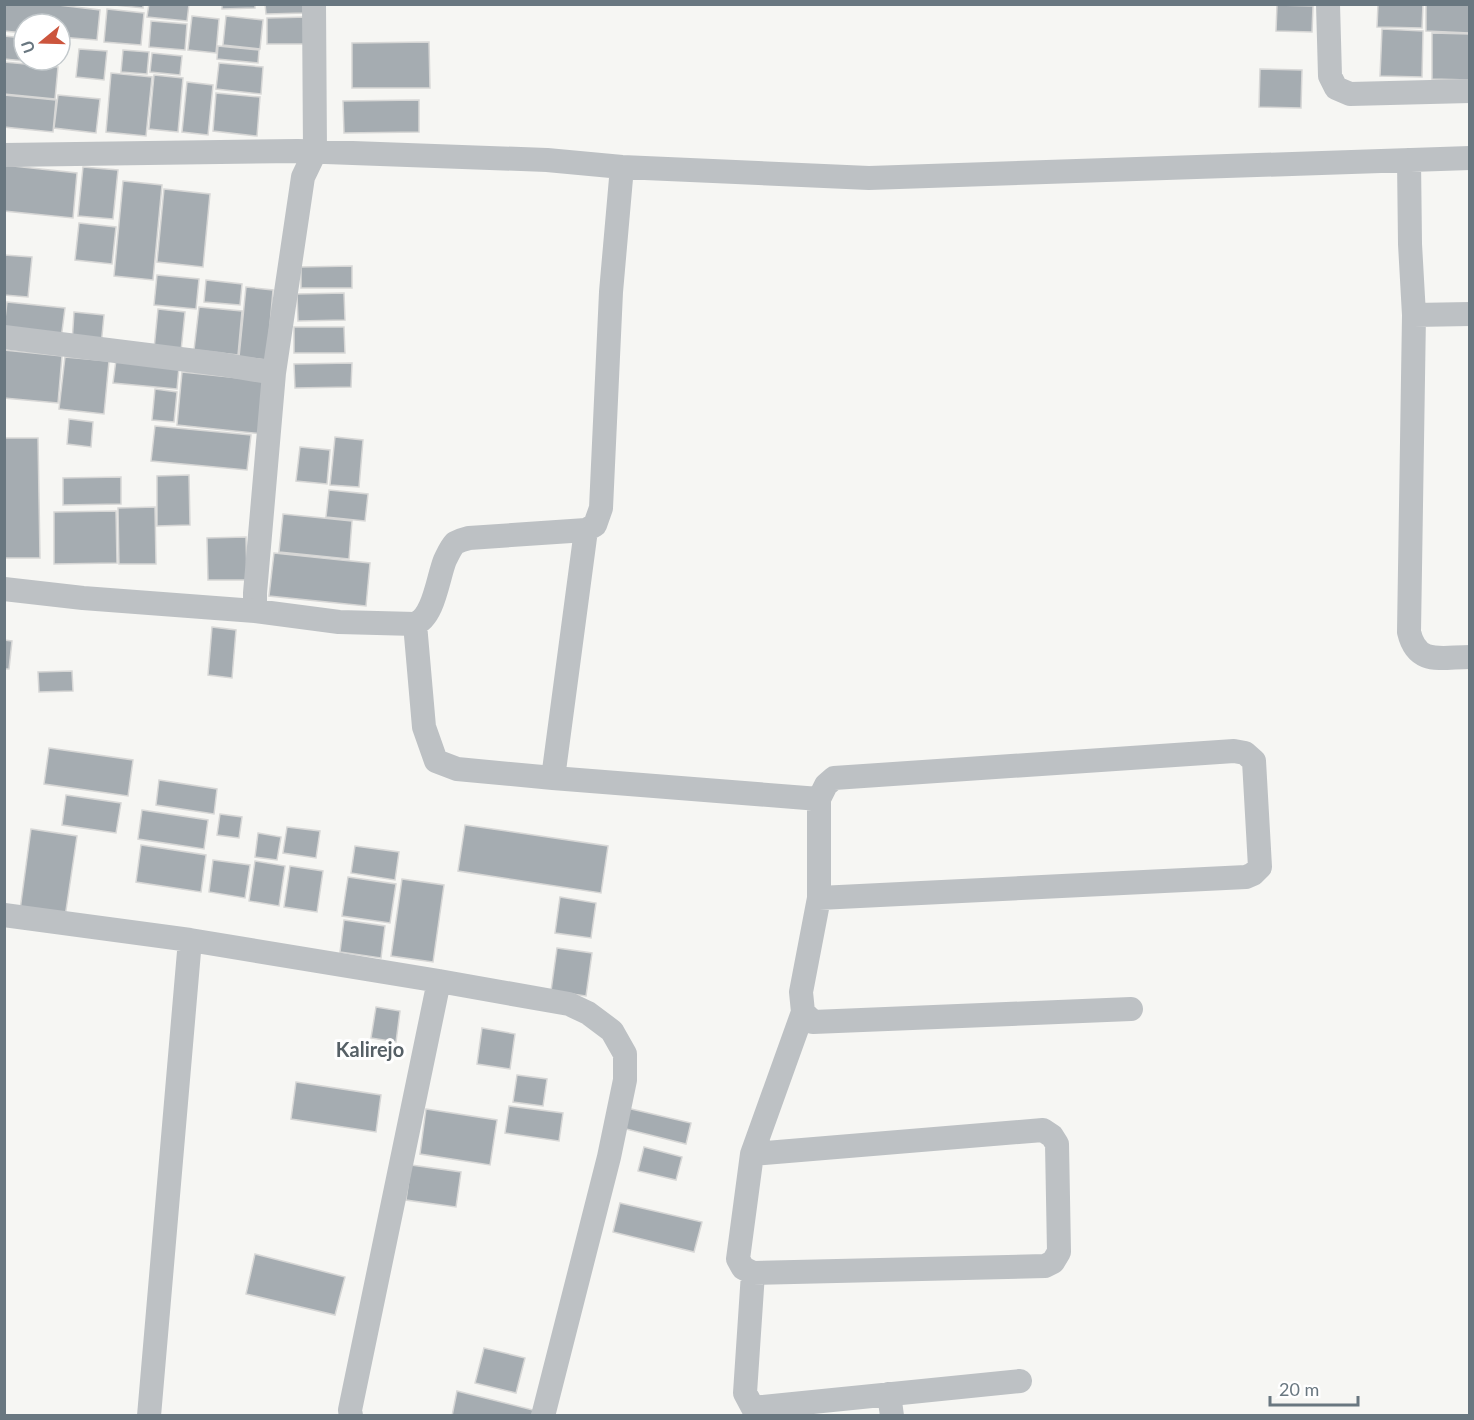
<svg xmlns="http://www.w3.org/2000/svg" width="1474" height="1420" font-family="Lato,sans-serif">
  <style>
    .building { fill: #a5acb1; stroke: #d7d7d6; stroke-width: 1.5 }
    .lines { fill: none; stroke-linecap: round; stroke-linejoin: round }
    .street { stroke: #bdc1c4; stroke-width: 24 }
    .labels { text-anchor: middle; dominant-baseline: central; stroke-width: 6; stroke-linejoin: round; paint-order: stroke }
    .quarter-label { font-size: 20px; font-weight: bold; fill: #566066; stroke: #fff }
  </style>
  <rect width="100%" height="100%" fill="#f6f6f3"/>
  <path class="building" d="M4,4h46l50,6 -3,30 -37,-3v-13h-36v9l-20,-2z
    M105,4h38v4z
    M149,4h40l-2,17 -40,-4z
    M222,4h33v4l-33,1z
    M265,4h40v9l-39,1z
    M1378,4h45l-1,24 -45,-1z
    M1426,4h44v29l-44,-2z
    M1277,5l36,1 -1,26 -36,-1z
    M107,9l37,4 -3,32 -37,-3z
    M192,16l27,3 -3,34 -28,-3z
    M226,16l37,4 -3,29 -37,-4z
    M308,17l1,27h-42v-26z
    M151,21l36,3 -2,26 -36,-3z
    M1382,29l41,2 -1,46 -42,-1z
    M1432,33l38,1v46l-38,-1z
    M4,36l20,2v22h34l-1,4 -53,-5z
    M429,42l1,46h-78v-45z
    M218,46l41,4 -1,13 -41,-4z
    M79,49l28,2 -3,29 -28,-3z
    M123,50l26,2 -2,22 -26,-2z
    M152,53l30,3 -2,19 -30,-3z
    M4,62l54,5 -3,32 -51,-5z
    M219,63l44,4 -2,27 -45,-5z
    M1260,69l42,1 -1,38 -42,-1z
    M111,73l41,4 -6,59 -40,-4z
    M154,75l29,3 -5,54 -29,-3z
    M187,82l26,3 -5,50 -26,-3z
    M216,93l44,4 -3,39 -44,-5z
    M4,95l52,5 -3,32 -49,-5z
    M58,95l42,4 -4,34 -42,-5z
    M419,100v32l-75,1 -1,-32z
    M4,165l73,8 -4,45 -69,-7z
    M83,167l35,3 -5,49 -35,-3z
    M123,181l39,4 -9,95 -39,-4z
    M164,189l46,5 -7,73 -46,-5z
    M79,223l37,4 -4,37 -37,-4z
    M4,255l28,2 -4,40 -24,-2z
    M352,266v22h-51v-21z
    M157,275l42,4 -3,30 -42,-4z
    M206,280l36,4 -2,21 -36,-3z
    M246,287l27,3 -6,70 -28,-3z
    M344,293l1,27 -47,1 -1,-27z
    M7,302l58,6 -4,31 -57,-12z
    M199,307l43,4 -4,44 -44,-5z
    M158,309l27,3 -4,39 -27,-2z
    M74,312l30,3 -3,31 -29,-3z
    M294,327h50l1,26h-51z
    M4,350l58,6 -4,47 -54,-5z
    M65,357l44,4 -5,53 -45,-5z
    M116,360l63,7 -2,22 -64,-6z
    M352,363l-1,24 -56,1 -1,-24z
    M182,372l87,9 -6,53 -86,-9z
    M155,389l22,3 -3,30 -22,-2z
    M69,419l24,3 -2,25 -24,-3z
    M155,426l96,9 -4,35 -96,-9z
    M335,437l28,3 -4,47 -29,-2z
    M4,438h34l2,120h-36z
    M300,447l30,3 -3,34 -31,-3z
    M189,475l1,50 -33,1v-50z
    M121,477v27l-58,1v-27z
    M329,490l39,4 -3,27 -39,-4z
    M155,507l1,57h-37l-1,-56z
    M116,511l1,52 -63,1v-52z
    M283,514l69,7 -3,38 -70,-7z
    M246,537l1,43h-39l-1,-42z
    M274,553l96,10 -4,43 -97,-10z
    M212,627l24,3 -4,48 -24,-3z
    M4,640l8,1 -3,28h-5z
    M72,671l1,20 -34,1 -1,-20z
    M49,748l84,12 -5,36 -84,-12z
    M159,780l58,9 -3,25 -58,-9z
    M66,795l55,8 -5,30 -54,-8z
    M142,810l66,10 -4,29 -66,-10z
    M220,814l22,3 -3,21 -22,-3z
    M465,825l143,21 -7,47 -143,-22z
    M287,827l33,4 -4,27 -33,-5z
    M31,829l46,7 -12,81 -45,-7z
    M258,833l23,4 -4,23 -22,-3z
    M141,845l65,10 -5,37 -65,-10z
    M355,846l44,6 -4,28 -44,-7z
    M213,860l37,5 -5,33 -36,-6z
    M255,861l30,5 -6,40 -30,-5z
    M290,866l33,5 -6,41 -33,-5z
    M348,877l48,7 -6,39 -48,-7z
    M402,879l42,6 -11,77 -42,-6z
    M560,897l36,6 -5,35 -36,-5z
    M344,920l41,6 -4,32 -41,-6z
    M557,948l35,5 -6,43 -35,-5z
    M376,1007l24,4 -4,31 -25,-4z
    M482,1028l33,6 -5,35 -33,-5z
    M517,1075l30,4 -4,27 -30,-4z
    M296,1082l85,13 -5,37 -85,-13z
    M509,1106l54,7 -4,28 -54,-8z
    M627,1108l64,15 -5,21 -64,-16z
    M426,1109l71,11 -7,45 -70,-11z
    M644,1147l38,10 -6,23 -38,-9z
    M411,1165l50,7 -5,35 -50,-7z
    M620,1203l82,19 -8,30 -81,-20z
    M255,1254l90,23 -10,38 -89,-21z
    M484,1348l41,10 -9,35 -41,-10z
    M457,1391l76,19 -1,6h-80z"/>
  <g class="lines">
    <path class="street" d="M1328,4l2,72 6,12 14,6 120,-3
      M4,155l294,-4 249,9 75,7 247,11 601,-20
      M1409,160l1,84 4,71 -5,317c8,34 32,25 61,25
      M1414,315l56,-1
      M4,337l216,27 54,9
      M4,589l79,9 172,13 84,11 76,2c19,-7 23,-47 30,-64 3,-6 6,-13 10,-17 4,-2 10,-4 14,-5l117,-8 9,-5 6,-17 10,-216 11,-125
      M255,611v-18l19,-220 29,-196 12,-25 -1,-148
      M415,624l9,103 12,34 21,8 96,9 266,21v99l-18,94 2,20 10,10 318,-13
      M553,778l33,-248
      M819,898l427,-21 7,-3 7,-7 -6,-106 -9,-8 -11,-2 -400,27 -8,7 -7,14
      M4,915l186,25 249,41 130,23 19,9 24,18 13,23v26l-16,77 -66,259
      M752,1154l291,-24 9,6 5,8 2,108 -6,10 -8,4 -292,7 -10,-5 -5,-9 14,-105 51,-142
      M753,1273l-8,120 8,15 267,-27
      M889,1394l3,22
      M149,1416l41,-476
      M351,1416l-1,-6 89,-429"/>
  </g>
  <g class="labels">
    <g class="quarter-label">
      <text x="370" y="1049">Kalirejo</text>
    </g>
  </g>
  <rect width="1474" height="1420" fill="none" stroke="#697780" stroke-width="12"/>
  <g transform="translate(42 42) rotate(251)"><circle r="28" fill="#ffffff" stroke="#c3c9cc" stroke-width="1.5"/>
  <path d="M0-4.5L10 22L0 15L-10 22Z" fill="#cc553d"/>
  <text y="-9" font-size="16" font-weight="bold" text-anchor="middle" fill="#697780">U</text>
  </g>
  <path d="M1270 1396v9h88v-9" fill="none" stroke="#697780" stroke-width="3"/>
  <text x="1279" y="1396" font-size="18" fill="#697780" stroke="#ffffff" stroke-width="4.5" paint-order="stroke">20 m</text>
</svg>
